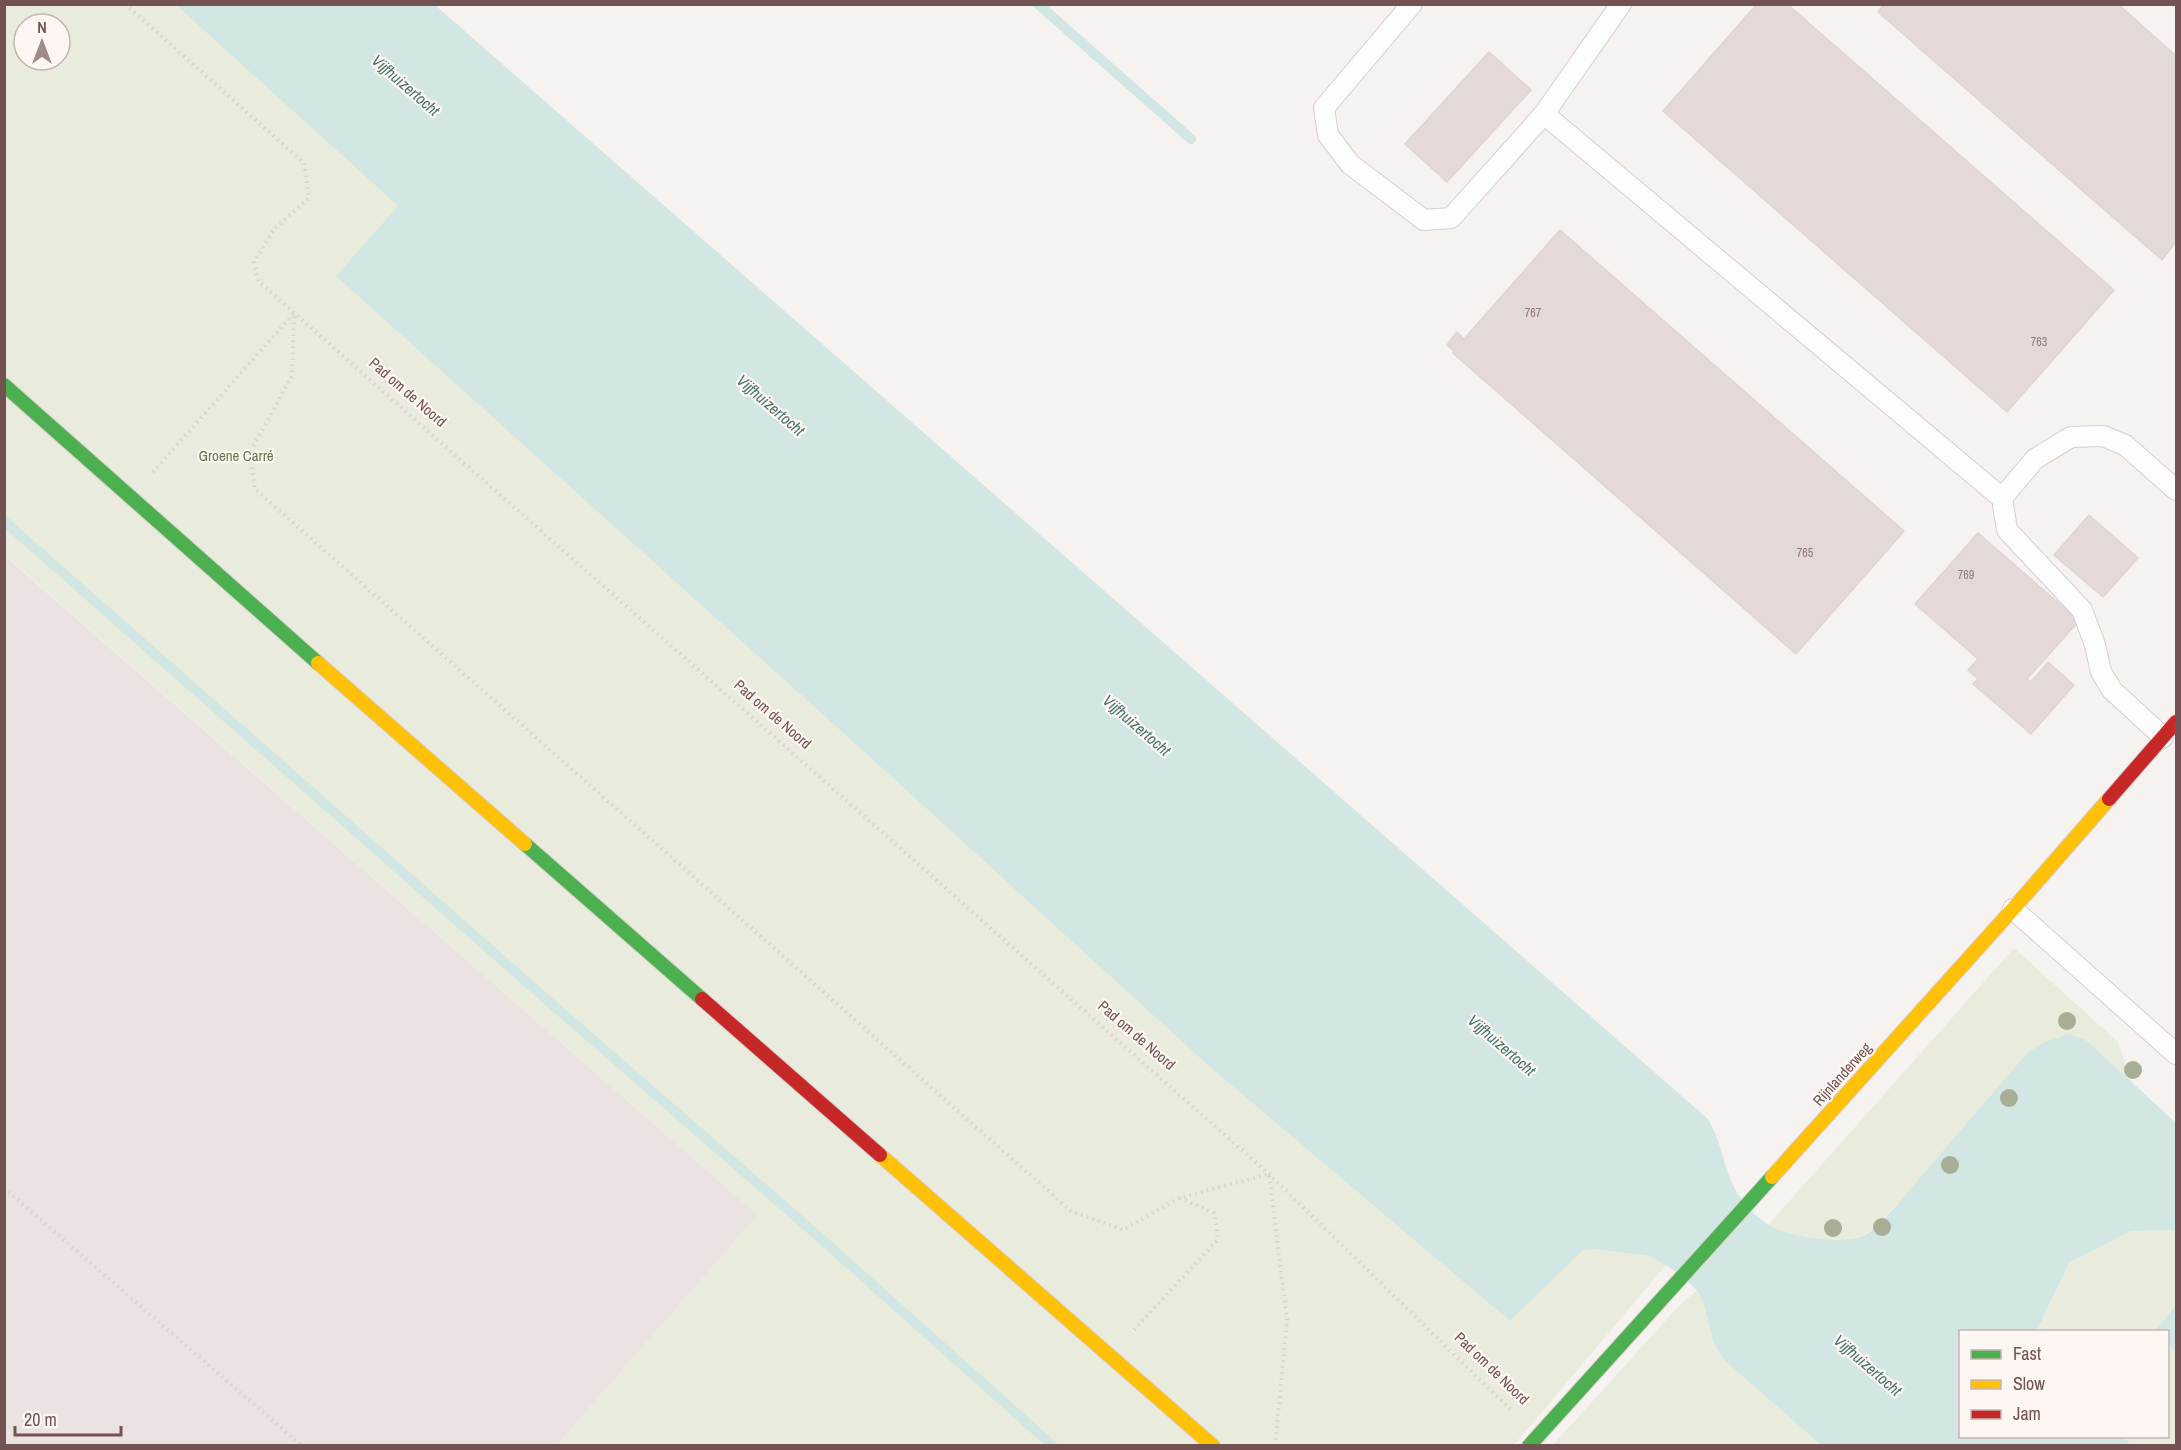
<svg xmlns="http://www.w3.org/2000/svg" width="2181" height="1450" font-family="'Archivo Narrow',sans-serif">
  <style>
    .industrial { fill: #ebe3e2 }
    .green { fill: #e9ecdc; fill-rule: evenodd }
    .water { fill: #d2e7e3 }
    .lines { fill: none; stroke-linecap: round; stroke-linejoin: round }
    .stream { stroke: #d2e7e3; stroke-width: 10 }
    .building { fill: #e3d9d7; stroke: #dfd4d3; stroke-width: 1.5 }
    .lane-casing { stroke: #d6cecc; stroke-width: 22 }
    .fast-casing { stroke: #d8cecd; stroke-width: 16 }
    .slow-casing { stroke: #d8cecd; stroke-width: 16 }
    .jam-casing { stroke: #d8cecd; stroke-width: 16 }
    .path { stroke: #dad1d0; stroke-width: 4; stroke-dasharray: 1.5 4.5; stroke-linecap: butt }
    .lane { stroke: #fefdfd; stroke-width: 20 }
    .fast { stroke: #4caf50; stroke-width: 14 }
    .slow { stroke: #ffc107; stroke-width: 14 }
    .jam { stroke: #c62828; stroke-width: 14 }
    .tree { fill: #a7ae95 }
    .labels { text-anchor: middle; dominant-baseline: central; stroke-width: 4.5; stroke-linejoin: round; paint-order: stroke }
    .number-label { font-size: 12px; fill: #917776 }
    .street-label { font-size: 15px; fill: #735352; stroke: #fdf6f2 }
    .park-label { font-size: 15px; fill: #66774b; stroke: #fdf6f2 }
    .water-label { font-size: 16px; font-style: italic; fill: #47766f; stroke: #fdf6f2 }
  </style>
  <rect width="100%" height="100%" fill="#f6f2f0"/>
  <path class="industrial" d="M4,555l754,660 -201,230h-552z"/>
  <path class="green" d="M4,5h183l1399,1241h51l29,19 -152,180h-957l201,-230 -753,-660zM24,24h36v36h-36z
    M2014,948l104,94 14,41 -46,-43 -190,165c-9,9 -19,24 -31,29 -22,11 -77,4 -97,-9z
    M2176,1230v75l-21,26 -118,1 32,-69 62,-32z
    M1697,1290l6,12 11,42 10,16 97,85 -269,1 124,-137z
    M2168,1345l8,8v92h-45l-7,-8 44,-1z"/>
  <path class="water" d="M176,5h259l1273,1114c13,23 13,36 22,59 5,16 20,33 33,43 17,16 85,26 105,12 18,-12 41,-43 56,-60 34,-40 69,-80 104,-121l17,-10 24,-8 17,6 90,83v107l-45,1 -62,32 -32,68 -77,1v104l164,1 7,8h-310l-97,-85 -10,-16 -11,-42 -6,-12 -26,-22 -22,-12 -53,-7 -13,1 -73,71 -300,-254 -350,-319 -524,-472 62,-70z
    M2176,1305v48l-8,-8v-13l-13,-1z"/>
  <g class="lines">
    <path class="stream" d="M1038,4l153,135
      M4,521l542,478 272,237 235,210"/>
  </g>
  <path class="building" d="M1757,4h30l327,286 -107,122 -344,-301z
    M1884,4h234l58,52v186l-14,18 -284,-248z
    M1489,52l42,38 -84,92 -42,-38z
    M1560,230l344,301 -108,123 -343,-301 1,-2 -7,-6 10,-13 7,7z
    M2089,515l49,43 -35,39 -49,-42z
    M1978,533l101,88 -52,58 4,3 17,-20 26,23 -43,49 -58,-50 5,-5 -10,-9 10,-11 -63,-55z"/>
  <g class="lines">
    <defs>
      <path id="lane" d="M1412,4l-88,104 4,27 22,29 74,56 27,-2 93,-104 77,-110
        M1544,114l458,384 33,-39 36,-22 32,-1 22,9 51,45
        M2002,498l5,32 75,80 13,35 6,27 11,18 51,47
        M2013,909l163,145"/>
      <path id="fast" d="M4,385l314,278
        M525,844l177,155
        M1529,1446l243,-269"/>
      <path id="slow" d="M318,663l207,181
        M880,1155l333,291
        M1772,1177l241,-268 96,-110"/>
      <path id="jam" d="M2109,799l67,-77
        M702,999l178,156"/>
    </defs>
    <use href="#lane" class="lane-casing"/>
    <use href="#fast" class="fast-casing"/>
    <use href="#slow" class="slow-casing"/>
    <use href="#jam" class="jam-casing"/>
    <path class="path" d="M125,4l179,159 5,35 -35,31 -20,33 4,19 1011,893 244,238
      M153,472l141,-159 -2,63 -42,76 5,37 816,722 52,19 56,-32 90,-24 18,146 -12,126
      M4,1188l298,258
      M1134,1330l84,-91 -4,-26 -34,-15"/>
    <use href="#lane" class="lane"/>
    <use href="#fast" class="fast"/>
    <use href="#slow" class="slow"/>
    <use href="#jam" class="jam"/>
  </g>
  <g class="tree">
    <circle cx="2067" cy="1021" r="9"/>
    <circle cx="2133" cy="1070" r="9"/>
    <circle cx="2009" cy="1098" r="9"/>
    <circle cx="1950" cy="1165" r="9"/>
    <circle cx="1882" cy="1227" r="9"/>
    <circle cx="1833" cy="1228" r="9"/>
  </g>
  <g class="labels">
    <g class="number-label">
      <text x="1533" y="313">767</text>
      <text x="2039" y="342">763</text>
      <text x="1805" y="553">765</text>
      <text x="1966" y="575">769</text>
    </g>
    <g class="street-label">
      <text transform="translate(408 392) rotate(41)">Pad om de Noord</text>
      <text transform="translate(773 714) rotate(41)">Pad om de Noord</text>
      <text transform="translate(1137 1035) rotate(41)">Pad om de Noord</text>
      <text transform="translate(1842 1074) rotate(-48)">Rijnlanderweg</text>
      <text transform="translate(1492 1368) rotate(44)">Pad om de Noord</text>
    </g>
    <g class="park-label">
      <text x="236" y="455">Groene Carré</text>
    </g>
    <g class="water-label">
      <text transform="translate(406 85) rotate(41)">Vijfhuizertocht</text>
      <text transform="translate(771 405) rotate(41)">Vijfhuizertocht</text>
      <text transform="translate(1137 725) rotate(41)">Vijfhuizertocht</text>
      <text transform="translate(1502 1045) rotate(41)">Vijfhuizertocht</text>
      <text transform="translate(1868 1365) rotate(41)">Vijfhuizertocht</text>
    </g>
  </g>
  <rect width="2181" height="1450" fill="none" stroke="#735352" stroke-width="12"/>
  <rect x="1959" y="1330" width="210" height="108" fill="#fdf6f2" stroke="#c6b5b2" stroke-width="1.5"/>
  <rect x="1971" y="1350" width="30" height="9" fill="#4caf50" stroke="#c6b5b2" stroke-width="1.5"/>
  <text x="2013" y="1360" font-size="18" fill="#735352">Fast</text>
  <rect x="1971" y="1380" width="30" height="9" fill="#ffc107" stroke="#c6b5b2" stroke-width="1.5"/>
  <text x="2013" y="1390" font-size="18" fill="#735352">Slow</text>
  <rect x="1971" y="1410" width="30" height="9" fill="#c62828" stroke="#c6b5b2" stroke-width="1.5"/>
  <text x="2013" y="1420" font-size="18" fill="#735352">Jam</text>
  <g transform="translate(42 42)"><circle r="28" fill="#fdf6f2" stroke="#c6b5b2" stroke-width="1.5"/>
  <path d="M0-4.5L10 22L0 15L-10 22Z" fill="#a18b89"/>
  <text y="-9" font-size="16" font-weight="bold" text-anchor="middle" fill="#735352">N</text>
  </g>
  <path d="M15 1426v9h106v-9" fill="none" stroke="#735352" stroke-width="3"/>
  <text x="24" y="1426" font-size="18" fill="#735352" stroke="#fdf6f2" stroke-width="4.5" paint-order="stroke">20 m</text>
</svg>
